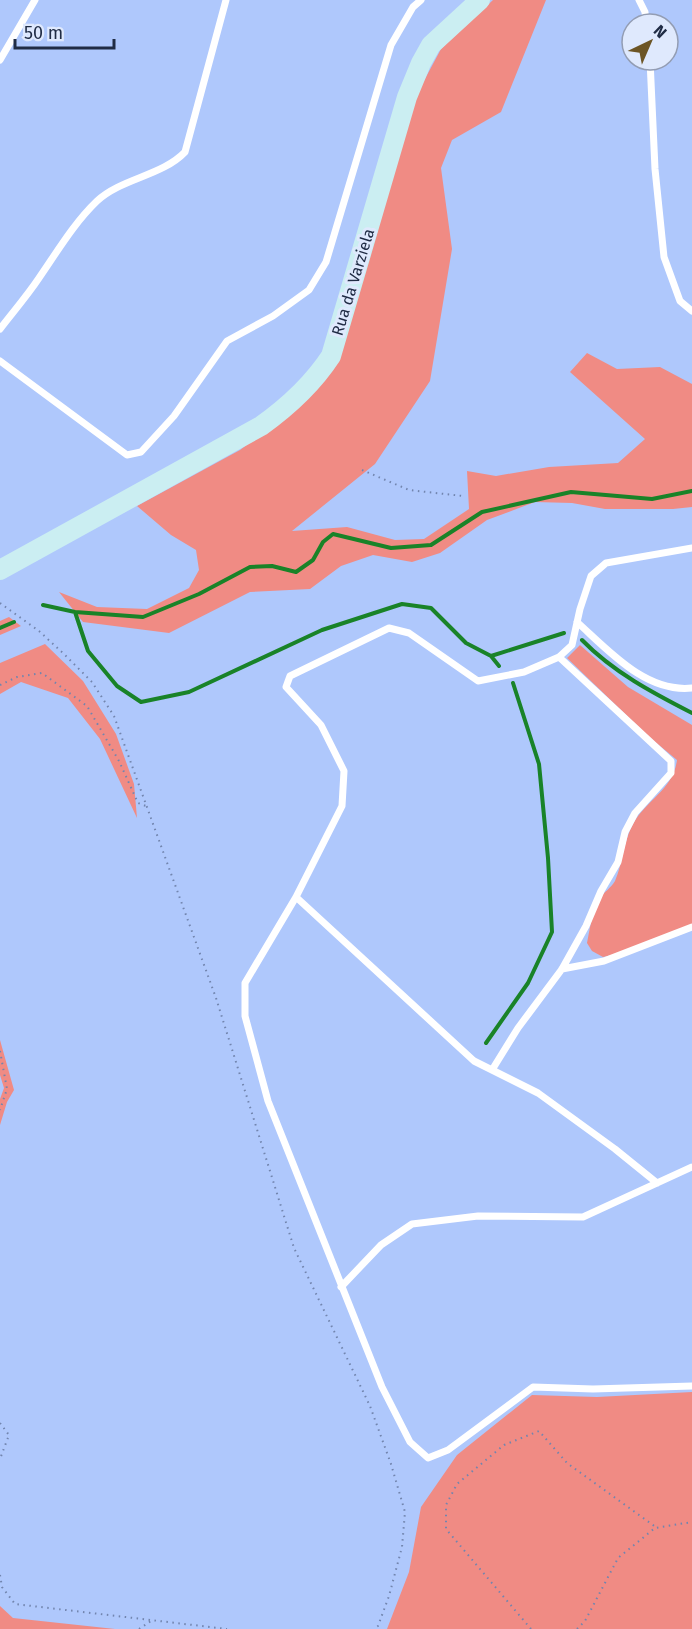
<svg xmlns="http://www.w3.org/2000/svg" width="692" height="1629" font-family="'Fira Sans',sans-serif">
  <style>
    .green { fill: #f08b84 }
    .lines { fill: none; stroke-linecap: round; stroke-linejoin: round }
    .stream { stroke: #198328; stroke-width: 4 }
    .path { stroke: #7285ae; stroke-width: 2; stroke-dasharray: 1.5 4.5; stroke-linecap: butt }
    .lane { stroke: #fff; stroke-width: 7 }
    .secondary { stroke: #cbeef2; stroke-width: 20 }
    .labels { text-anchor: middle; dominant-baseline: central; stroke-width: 6; stroke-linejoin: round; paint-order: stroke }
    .street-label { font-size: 16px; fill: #202c45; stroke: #dfe9fd }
  </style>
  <rect width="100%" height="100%" fill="#afc8fc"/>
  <path class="green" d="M493,0h53l-45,112 -49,28 -11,28 11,81 -22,132 -55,83 -83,67 55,-4 48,13 29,-1 45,-30 -2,-38 29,5 53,-9 69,-4 27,-24 -75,-67 17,-19 30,16 43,-2 32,17v123l-19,2h-68l-33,-6 -37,-1 -48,18 -47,33 -28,9 -39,-7 -32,11 -31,23 -60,3 -81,41 -86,-11 -24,-30 38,15 50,2 42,-21 10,-18 -3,-20 -25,-15 -34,-29 103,-56 67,-51 105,-296 29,-54z
    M9,617l12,9 -21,9v-14z
    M45,644l38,37 33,53 18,50 3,34 -37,-79 -32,-41 -47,-16 -21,12v-31z
    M580,645l48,42 64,38v199l-66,28 -23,5 -11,-6 -5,-8c3,-14 5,-33 13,-45 4,-6 11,-10 15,-17 8,-18 8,-39 18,-57 13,-24 40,-34 44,-64l-29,-24 -81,-78z
    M0,1040l14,50 -7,12 -7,23v-26l4,-11 -4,-13z
    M692,1392v237h-305l22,-57 12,-65 36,-52 75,-60 65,2z
    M0,1606l13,12 102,11h-115z"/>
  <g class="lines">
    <path class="stream" d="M43,605l32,7 68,5 56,-23 51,-27 22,-1 24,6 17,-12 10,-18 10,-8 58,14 40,-3 51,-33 89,-20 81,7 40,-8
      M75,612l13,39 29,35 24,16 48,-10 133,-62 80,-26 29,4 35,35 25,13 73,-23
      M0,628l14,-6
      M582,640c31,32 71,53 110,73
      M491,656l8,10
      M486,1043l42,-60 24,-51 -4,-74 -9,-94 -26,-81"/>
    <path class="path" d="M362,470l47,20 54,6
      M0,603l39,28 26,24 27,27 22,34 102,282 78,250 76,158 21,58 14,48 -3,35 -13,49 -11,30 -4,3
      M0,685l17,-8 25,-4 45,33 32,55 19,42 8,3
      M0,1051l7,38 -7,21
      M0,1423l9,12 -9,24
      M0,1575l2,12 13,17 212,25
      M139,1629l12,-8
      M531,1629l-85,-100v-24l11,-21 47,-39 35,-14 28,32 90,65
      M577,1629l8,-8 33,-63 37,-30 37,-6"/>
    <path class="lane" d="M639,0l6,12 1,12
      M0,60l35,-60
      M650,60l5,109 9,88 16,44 12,10
      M0,329c13,-17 27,-33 39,-51 18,-26 35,-55 58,-77 25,-23 65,-25 88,-49l41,-152
      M0,361l127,94 14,-3 33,-36 53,-75 46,-25 36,-26 17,-28 65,-217 22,-38 8,-7
      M692,548l-86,15 -15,13 -11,33 -8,36 -13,12 -35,15 -46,9 -69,-48 -20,-5 -99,48 -4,11 35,38 23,46 -2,35 -46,91 -51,86v33l23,85 114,286 28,55 18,16 20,-8 85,-63 60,2 99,-3
      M577,622c32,29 69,71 115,66
      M296,897l178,164 64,32 77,56 42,34
      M562,969l42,-8 88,-34
      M492,1070l26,-42 44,-59 24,-43 15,-35 17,-29 7,-30 10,-19 36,-40v-12l-112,-104
      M341,1287l40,-42 31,-21 66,-8 105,1 109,-50"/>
    <path class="secondary" d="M0,570l261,-144c28,-20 51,-41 70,-70l76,-259 14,-34 10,-18 49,-45"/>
  </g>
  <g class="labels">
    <g class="street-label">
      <text transform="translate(353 282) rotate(-73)">Rua da Varziela</text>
    </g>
  </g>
  <g transform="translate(650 42) rotate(44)"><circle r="28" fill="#dfe9fd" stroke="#939db3" stroke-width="1.5"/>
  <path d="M0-4.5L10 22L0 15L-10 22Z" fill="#6c5525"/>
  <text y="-9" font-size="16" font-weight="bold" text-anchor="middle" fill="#202c45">N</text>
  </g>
  <path d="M15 39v9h99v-9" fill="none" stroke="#202c45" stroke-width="3"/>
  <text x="24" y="39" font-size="18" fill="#202c45" stroke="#dfe9fd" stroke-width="4.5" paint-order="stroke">50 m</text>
</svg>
